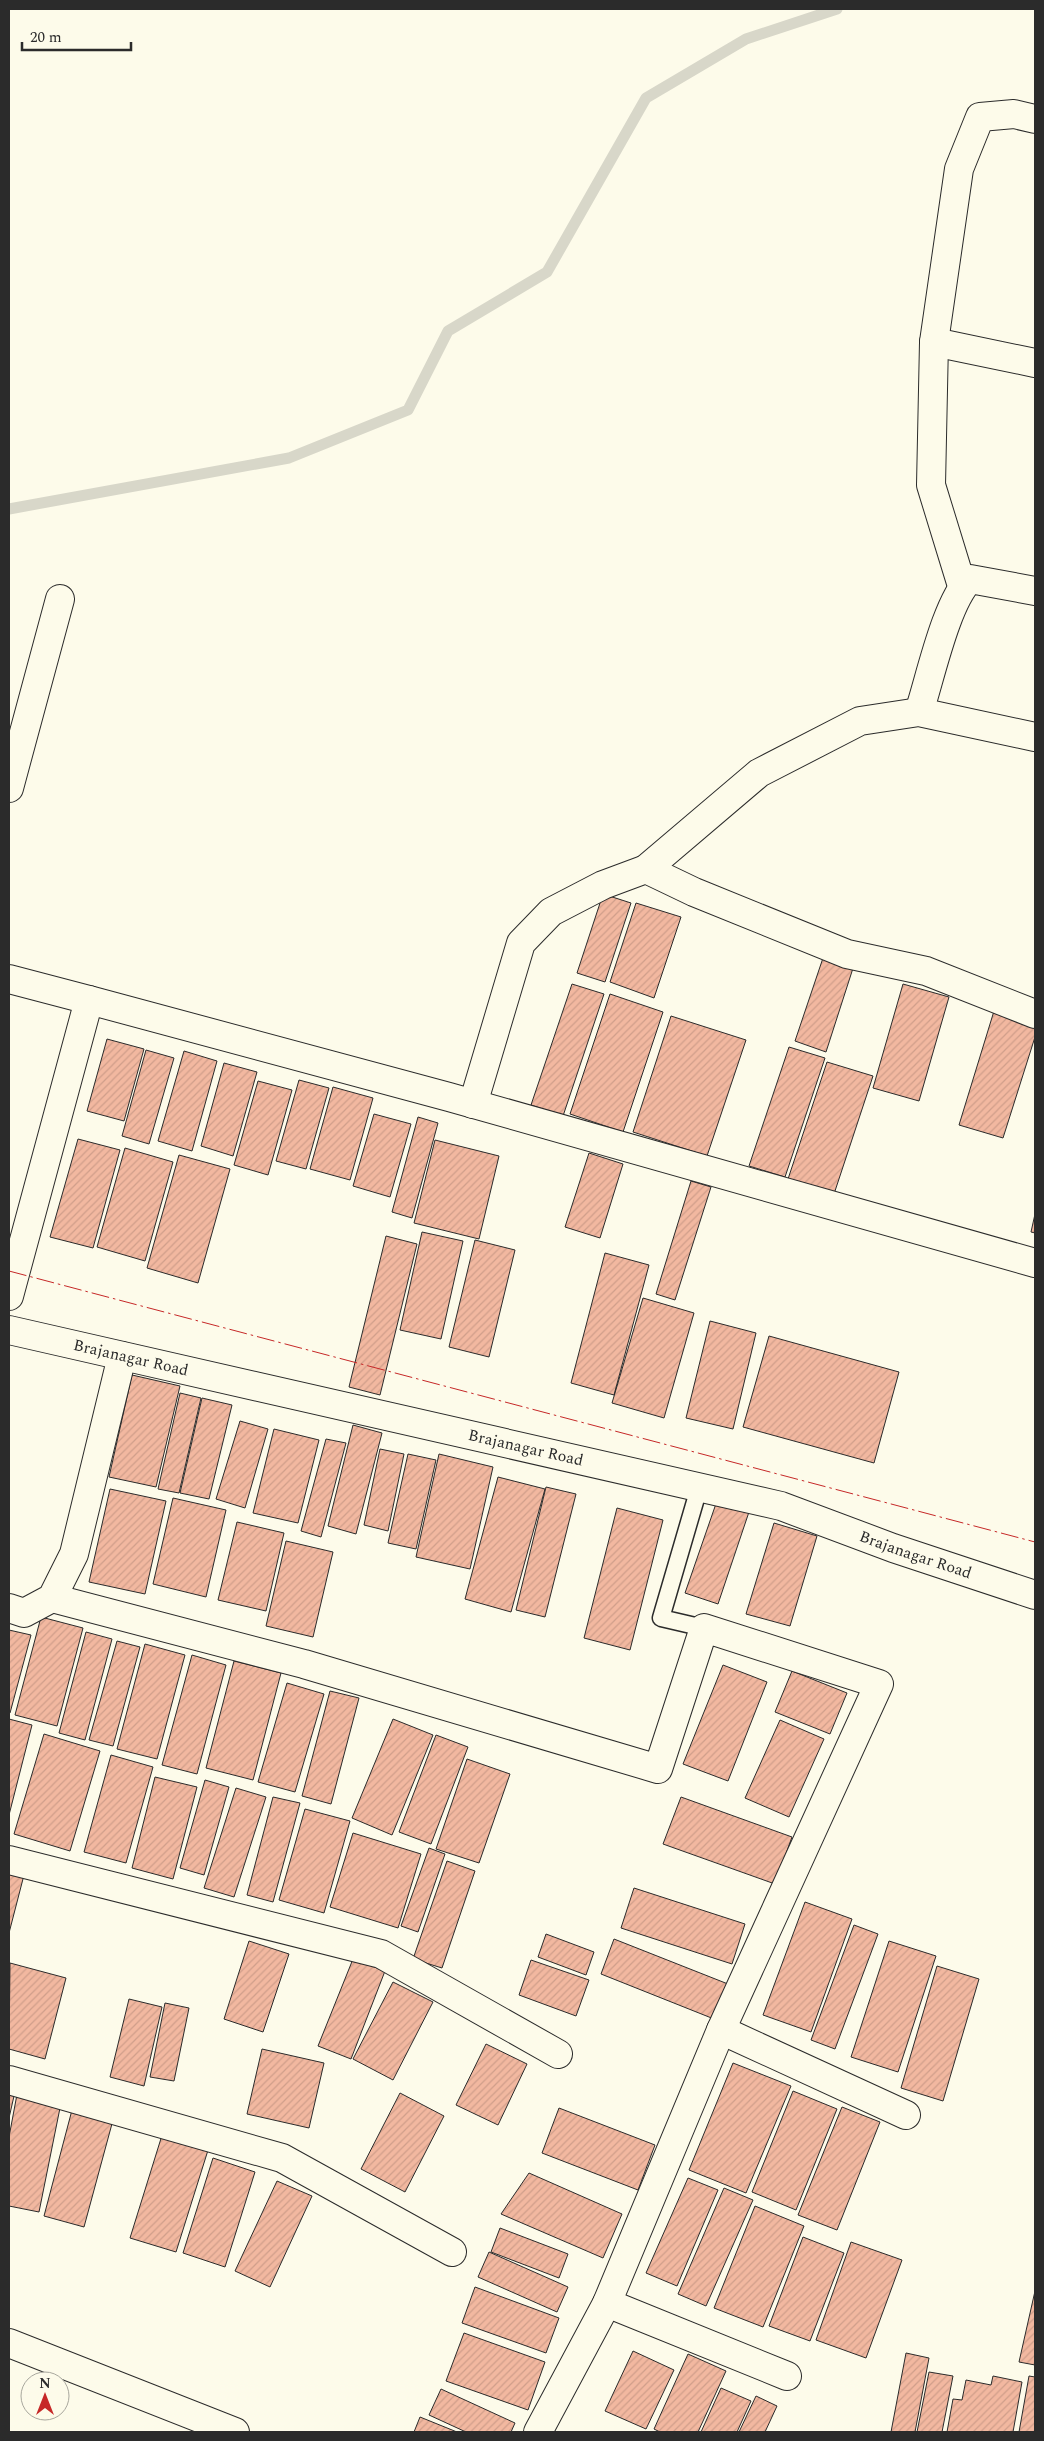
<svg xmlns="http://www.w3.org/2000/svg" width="1044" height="2441" font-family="Spectral,serif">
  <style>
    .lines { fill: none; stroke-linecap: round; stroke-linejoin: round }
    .stream { stroke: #d8d7c9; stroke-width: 11 }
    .building { fill: url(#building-hatch); stroke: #2b2b2b }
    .lane-casing { stroke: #2b2b2b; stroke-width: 19 }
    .street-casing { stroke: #2b2b2b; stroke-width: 30 }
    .lane { stroke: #fdfbea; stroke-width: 16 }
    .street { stroke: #fdfbea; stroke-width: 28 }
    .power { stroke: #c62828; stroke-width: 1; stroke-dasharray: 18 4 2.5 4; stroke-linecap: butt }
    .labels { text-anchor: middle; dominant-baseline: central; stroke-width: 4; stroke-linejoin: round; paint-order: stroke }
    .street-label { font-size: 16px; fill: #2b2b2b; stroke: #fdfbea }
  </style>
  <defs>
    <pattern id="building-hatch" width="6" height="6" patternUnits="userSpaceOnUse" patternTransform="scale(1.25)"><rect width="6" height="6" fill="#f2b8a0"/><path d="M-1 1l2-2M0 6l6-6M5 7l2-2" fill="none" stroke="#d09e8a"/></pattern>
  </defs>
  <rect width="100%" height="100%" fill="#fdfbea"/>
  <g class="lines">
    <path class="stream" d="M9,509l280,-51 119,-48 40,-79 99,-59 99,-174 100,-59 91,-30"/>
  </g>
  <path class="building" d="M603,894l28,9 -26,79 -28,-9z
    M636,903l45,14 -27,81 -44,-16z
    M825,952l30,10 -29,90 -31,-11z
    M572,984l32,10 -41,122 -32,-11z
    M903,984l46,13 -30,104 -46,-13z
    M610,994l53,18 -40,120 -53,-18z
    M994,1011l41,13v13l-32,101 -44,-13z
    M671,1016l75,24 -39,116 -74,-24z
    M107,1039l37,10 -20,72 -37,-10z
    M789,1047l36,11 -40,119 -36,-11z
    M146,1050l28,8 -25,86 -27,-8z
    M184,1051l33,10 -25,90 -34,-10z
    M827,1062l46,14 -39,118 -46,-15z
    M224,1063l33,9 -24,84 -32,-10z
    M299,1080l30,8 -23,81 -30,-8z
    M258,1081l34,9 -24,85 -34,-10z
    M333,1087l40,11 -23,82 -40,-11z
    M374,1114l37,10 -21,73 -37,-11z
    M418,1117l20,6 -26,95 -20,-6z
    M78,1139l42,11 -27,98 -43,-11z
    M435,1140l64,16 -20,83 -65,-16z
    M125,1148l48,14 -28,99 -48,-14z
    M589,1153l34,11 -23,74 -35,-11z
    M179,1155l51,14 -32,114 -51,-15z
    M691,1181l20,6 -36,113 -19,-6z
    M1035,1214v19l-4,-1z
    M422,1232l41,9 -22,98 -41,-9z
    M386,1236l31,8 -37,151 -31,-8z
    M475,1240l40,10 -26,107 -40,-10z
    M605,1253l44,12 -35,130 -43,-12z
    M643,1298l51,15 -30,105 -52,-15z
    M710,1321l46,12 -23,96 -47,-11z
    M769,1336l130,36 -25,91 -131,-36z
    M132,1375l48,11 -24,101 -47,-10z
    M180,1393l21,5 -22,95 -21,-4z
    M202,1398l30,7 -23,94 -29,-6z
    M240,1421l28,8 -23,79 -29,-9z
    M353,1425l29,8 -26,101 -28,-8z
    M274,1429l45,11 -21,83 -45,-10z
    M326,1439l20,4 -25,94 -20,-6z
    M380,1449l24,5 -16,77 -24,-6z
    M408,1454l28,6 -20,89 -28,-6z
    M439,1454l54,13 -23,102 -54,-12z
    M498,1477l47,12 -34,123 -46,-13z
    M546,1487l30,7 -31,123 -29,-7z
    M110,1489l56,12 -21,93 -56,-12z
    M719,1495l32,11 -33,98 -33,-11z
    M173,1498l53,12 -20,87 -53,-13z
    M617,1508l46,12 -33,130 -46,-12z
    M237,1522l47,11 -18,78 -48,-11z
    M774,1523l43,13 -27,90 -44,-12z
    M286,1541l47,11 -20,85 -47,-11z
    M41,1617l42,11 -26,98 -42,-11z
    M9,1630l22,5 -21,78h-1z
    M86,1632l26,7 -27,101 -26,-7z
    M117,1641l23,6 -27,99 -24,-6z
    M145,1644l40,11 -28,104 -40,-10z
    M192,1655l34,10 -29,109 -35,-9z
    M234,1661l47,12 -28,107 -47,-12z
    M723,1665l44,17 -39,99 -45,-17z
    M792,1671l55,22 -17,41 -55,-22z
    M287,1683l37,11 -29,98 -37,-10z
    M330,1691l29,7 -28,106 -29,-8z
    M9,1719l23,6 -23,90z
    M393,1719l40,16 -41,100 -40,-17z
    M780,1720l44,19 -35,78 -44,-19z
    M44,1734l56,17 -30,100 -56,-17z
    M436,1735l32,12 -37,97 -32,-12z
    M111,1755l42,12 -27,96 -42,-11z
    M467,1759l43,15 -31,89 -43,-14z
    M155,1777l42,10 -24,92 -41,-11z
    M205,1780l24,7 -25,88 -24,-7z
    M236,1788l30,9 -32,100 -30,-9z
    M273,1797l27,6 -27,99 -26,-7z
    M681,1797l111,40 -17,47 -112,-40z
    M305,1809l45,12 -26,92 -45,-13z
    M353,1833l68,21 -23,74 -68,-21z
    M429,1848l16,6 -27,78 -17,-6z
    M447,1861l28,10 -33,97 -29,-9z
    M9,1871l15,4 -15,58z
    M634,1888l111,36 -13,40 -111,-36z
    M805,1902l47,17 -41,113 -48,-17z
    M854,1925l24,9 -43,115 -24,-9z
    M546,1934l48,18 -8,23 -48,-18z
    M614,1939l114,45 -14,35 -113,-45z
    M249,1941l40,13 -26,78 -39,-13z
    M889,1941l47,15 -38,116 -47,-15z
    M353,1959l32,12 -34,88 -33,-13z
    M531,1960l58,20 -13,36 -57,-21z
    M10,1963l56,15 -21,81 -36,-10z
    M937,1966l42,13 -36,122 -42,-13z
    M393,1982l40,20 -40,78 -40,-21z
    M129,1999l33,8 -18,79 -34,-9z
    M165,2003l24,5 -15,73 -24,-4z
    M486,2044l41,20 -29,61 -42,-20z
    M262,2049l62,14 -15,65 -62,-14z
    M733,2063l58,23 -45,107 -57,-23z
    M18,2089l44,9 -23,114 -30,-6v-69z
    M793,2091l44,18 -41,101 -44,-18z
    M400,2093l44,23 -39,76 -44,-23z
    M9,2095l5,1 -5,22z
    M842,2107l38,15 -43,108 -39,-15z
    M559,2108l96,37 -17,45 -96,-37z
    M72,2110l41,10 -29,107 -40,-11z
    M163,2132l46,15 -33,105 -46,-14z
    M213,2158l42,14 -30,95 -42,-14z
    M529,2173l93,41 -19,44 -102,-44z
    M688,2178l30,12 -41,96 -31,-13z
    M277,2181l35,15 -42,91 -35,-16z
    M724,2188l29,12 -47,106 -28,-12z
    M755,2206l49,20 -41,101 -49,-19z
    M500,2228l68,26 -9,24 -68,-26z
    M803,2237l41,16 -34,88 -41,-15z
    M851,2242l51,18 -36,98 -50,-18z
    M489,2252l79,35 -11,25 -79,-35z
    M475,2287l84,31 -13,35 -84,-30z
    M1035,2291v74l-16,-3z
    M464,2333l81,29 -17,48 -82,-29z
    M633,2351l41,19 -28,59 -41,-18z
    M906,2353l23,5 -14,74h-24z
    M688,2354l38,17 -28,61h-38l-6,-3z
    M929,2372l24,4 -11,56h-25z
    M993,2376l29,6 -9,50h-66l6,-33 9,1 4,-20 25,5z
    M1029,2376l6,1v55h-16z
    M721,2388l30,13 -14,31h-36z
    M441,2389l74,34 -4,9h-45l-37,-17z
    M756,2396l21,10 -12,26h-26z
    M420,2417l37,15h-43z"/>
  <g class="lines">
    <defs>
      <path id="lane" d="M699,1488l-38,130 43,10"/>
      <g id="street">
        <path d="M934,342l101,21"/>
        <path d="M962,586l-31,-101 3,-143 25,-173 21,-52 34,-3 21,5"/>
        <path d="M919,712c11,-33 27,-110 51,-133l65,12"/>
        <path d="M9,788l51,-189"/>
        <path d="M646,869l113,-96 101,-52 59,-9 116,25"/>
        <path d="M9,979l80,21"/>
        <path d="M473,1104l48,-161 30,-31 52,-27 43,-16 48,23 153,62 79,17 109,43"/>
        <path d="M9,1296l80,-296 360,97 586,166"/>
        <path id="s1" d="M9,1330l772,176 112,42 142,47"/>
        <path d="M52,1598l252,66 354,105 46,-141 175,56 -158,346 -114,273 -69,129"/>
        <path d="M9,1608l15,5 28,-15 22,-44 48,-198"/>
        <path d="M9,1860l372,94 177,100"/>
        <path d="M721,2030l185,85"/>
        <path d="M9,2080l273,78 170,94"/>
        <path d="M607,2303l180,73"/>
        <path d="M9,2343l226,89"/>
      </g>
    </defs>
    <use href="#lane" class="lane-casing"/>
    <use href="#street" class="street-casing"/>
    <use href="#lane" class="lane"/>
    <use href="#street" class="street"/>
    <path class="power" d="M9,1271l1026,271"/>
  </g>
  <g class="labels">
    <g class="street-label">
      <text stroke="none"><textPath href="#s1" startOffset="125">Brajanagar Road</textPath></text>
      <text stroke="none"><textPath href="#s1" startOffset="530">Brajanagar Road</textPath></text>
      <text stroke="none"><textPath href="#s1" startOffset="935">Brajanagar Road</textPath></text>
    </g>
  </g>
  <rect width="1044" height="2441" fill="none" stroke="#2b2b2b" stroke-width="20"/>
  <g transform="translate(45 2396)"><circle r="24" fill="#fdfbea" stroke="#a9a89e"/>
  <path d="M0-4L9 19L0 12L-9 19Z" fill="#c62828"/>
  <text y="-8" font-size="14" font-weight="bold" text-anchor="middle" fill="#2b2b2b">N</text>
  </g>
  <path d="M22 42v8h109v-8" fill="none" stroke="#2b2b2b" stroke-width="2.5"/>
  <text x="30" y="42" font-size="15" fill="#2b2b2b" stroke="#fdfbea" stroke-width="4" paint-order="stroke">20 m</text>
</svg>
